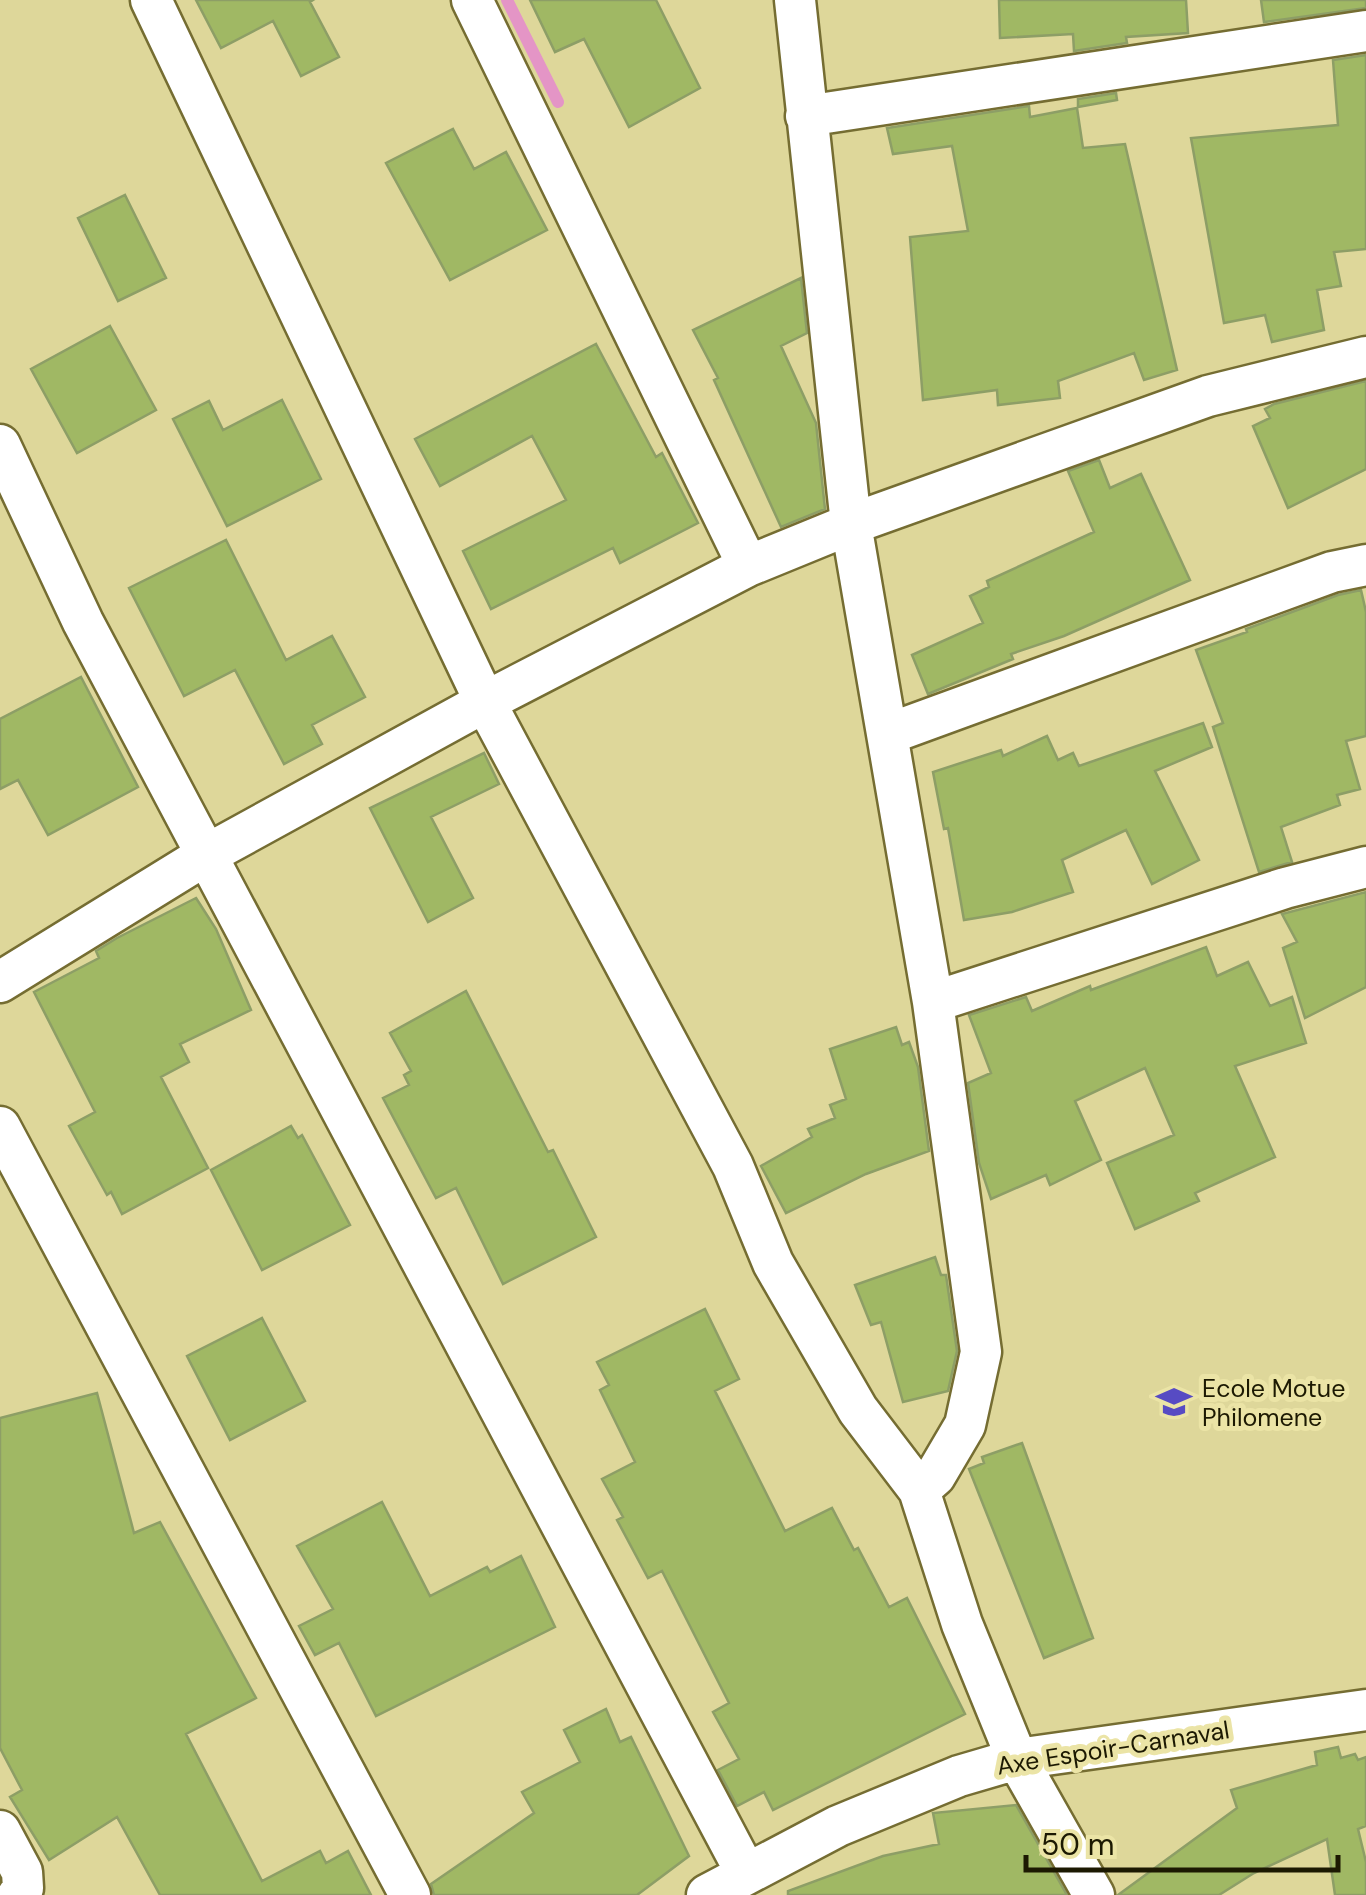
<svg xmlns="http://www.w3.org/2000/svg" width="1366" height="1895" font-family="'DM Sans',sans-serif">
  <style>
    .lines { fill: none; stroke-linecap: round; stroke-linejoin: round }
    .stream { stroke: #e495c6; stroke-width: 12 }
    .building { fill: #a0b864; stroke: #8d9e66; stroke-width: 2.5 }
    .minor-casing { stroke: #756d32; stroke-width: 45 }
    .minor { stroke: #fff; stroke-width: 40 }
    .labels { text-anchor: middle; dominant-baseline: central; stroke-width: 10; stroke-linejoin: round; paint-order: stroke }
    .poi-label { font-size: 25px; fill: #1c1902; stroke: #ebe4a6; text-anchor: start }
    .street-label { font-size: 25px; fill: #1c1902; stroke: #ebe4a6 }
  </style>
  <rect width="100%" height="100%" fill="#ded79a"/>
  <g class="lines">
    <path class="stream" d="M507,0l51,102"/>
  </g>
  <path class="building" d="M196,0h117l-3,2 29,55 -38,19 -28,-55 -52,27z
    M530,0h126l44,88 -71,39 -45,-88 -29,13z
    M999,0h187l2,33 -62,4 1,6 -53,8 -1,-17 -73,4z
    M1261,0h105v8l-102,14z
    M1366,55v194l-32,3 7,34 -24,4 7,40 -52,12 -7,-27 -41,8 -33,-185 147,-13 -5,-65z
    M1116,93l1,7 -39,7v-8z
    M1029,106l1,11 47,-9 6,40 42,-4 52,226 -33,10 -10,-27 -76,28 2,17 -62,7 -1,-15 -74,10 -13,-163 58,-6 -16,-85 -59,8 -6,-26z
    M453,129l21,40 32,-17 41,78 -97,50 -64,-117z
    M125,195l41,83 -48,23 -40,-83z
    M801,278l6,55 -26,13 35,77 9,86 -44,18 -67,-147 4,-2 -25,-48z
    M110,326l46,84 -79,43 -46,-84z
    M596,344l60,113 6,-4 36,70 -78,40 -7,-15 -122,61 -28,-58 103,-51 -34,-64 -92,50 -25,-47z
    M1366,381v88l-78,39 -35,-82 17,-8 -5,-9 9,-5z
    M282,400l39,79 -94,47 -54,-107 36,-18 14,29z
    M1099,460l11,28 31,-14 49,106 -126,56 -53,18 2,5 -85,35 -16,-39 71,-32 -13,-27 19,-9 -2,-6 107,-49 -26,-61z
    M226,540l60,120 46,-24 33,61 -53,28 10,19 -38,20 -49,-94 -51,26 -55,-108z
    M1361,590l5,22v124l-20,5 14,48 -23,6 3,10 -59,22 11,35 -33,10 -46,-145 10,-4 -27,-73 51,-18 -1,-3 92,-34z
    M81,677l57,110 -90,48 -30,-55 -18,9v-70z
    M1203,723l9,24 -57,24 44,89 -47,24 -26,-54 -64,30 11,32 -61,20 -48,8 -16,-92 -4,1 -11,-57 68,-22 2,6 44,-20 11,24 15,-7 6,13z
    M484,753l15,31 -68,33 42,81 -45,24 -58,-114z
    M1366,892v95l-61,31 -22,-70 14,-6 -15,-28z
    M196,898l20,31 35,81 -71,34 9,18 -28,15 47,91 -86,46 -11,-22 -4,3 -38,-69 26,-14 -61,-120 65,-34 -3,-7 21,-13z
    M1206,947l11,29 31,-14 22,44 22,-9 14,46 -71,23 40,91 -80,36 4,8 -64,28 -28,-66 67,-28 -29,-67 -70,33 26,59 -51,25 -4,-10 -55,24 -12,-36 -11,-80 23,-10 -22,-58 57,-18 6,14 58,-25 1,4z
    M466,991l82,161 5,-2 43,87 -93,47 -47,-96 -20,10 -53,-100 26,-13 -5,-10 7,-4 -21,-38z
    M896,1027l6,18 7,-3 9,25 11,84 -63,23 -80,39 -25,-47 51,-29 -4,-8 27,-11 -5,-13 16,-6 -16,-50z
    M291,1126l7,12 4,-3 48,90 -88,45 -51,-100z
    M935,1257l6,18h5l11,76 -9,40 -45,11 -22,-80 -10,3 -16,-40z
    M705,1309l34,70 -24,12 70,140 47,-23 22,42 4,-2 31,59 18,-9 58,116 -192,96 -9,-18 -27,14 -19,-36 21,-11 -26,-47 16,-9 -67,-132 -14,7 -31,-58 6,-3 -21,-38 33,-17 -35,-72 9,-5 -12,-23z
    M262,1318l43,83 -75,39 -43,-84z
    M97,1393l37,140 26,-11 96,176 -70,36 76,147 58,-30 6,12 22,-12 23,44h-211l-43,-78 -68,43 -39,-63 12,-7 -22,-42v-330z
    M1022,1443l71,195 -49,20 -75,-189 15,-6 -2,-6z
    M382,1502l48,94 57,-29 3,5 31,-16 34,71 -179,89 -37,-73 -24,12 -16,-29 34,-17 -36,-63z
    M606,1709l14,33 11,-5 58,119 -52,39h-203l-3,-11 103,-71 -12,-21 58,-30 -16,-32z
    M1338,1747l3,11 14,-4 3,6 8,-3v69l-8,3 8,33v33h-31l-8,-56 -73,34 -35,22h-101l119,-87 -6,-18 86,-25 -2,-13z
    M1016,1805l51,90h-279v-4l95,-35 56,-12 -6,-31z"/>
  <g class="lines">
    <defs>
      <path id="minor" d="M151,0l334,702 248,464 40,97 85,147 61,80 43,134 55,135 77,136
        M472,0l276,566
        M795,0l56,524 82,478 48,350 -16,73 -30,51 -16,14
        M806,116l560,-85
        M0,445l83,177 663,1251
        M888,734l444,-162 34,-7
        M0,982l206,-127 279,-153 263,-136 103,-42 357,-128 158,-39
        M933,1002l352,-114 81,-21
        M0,1127l410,768
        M0,1831l22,41 1,16 -5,7
        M707,1895l131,-69 121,-50 58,-17 349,-49"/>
    </defs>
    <use href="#minor" class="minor-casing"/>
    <use href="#minor" class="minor"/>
  </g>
  <defs>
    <symbol id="school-bare" viewBox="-9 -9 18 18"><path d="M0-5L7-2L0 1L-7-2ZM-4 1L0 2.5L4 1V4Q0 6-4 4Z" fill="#574bc3" stroke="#ebe4a6" stroke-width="2.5" paint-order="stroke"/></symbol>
  </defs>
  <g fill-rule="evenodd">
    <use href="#school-bare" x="1149" y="1377" width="50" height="50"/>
  </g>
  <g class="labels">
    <g class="poi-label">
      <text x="1202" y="1388">Ecole Motue<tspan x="1202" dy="29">Philomene</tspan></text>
    </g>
    <g class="street-label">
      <text transform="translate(1113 1748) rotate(-9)">Axe Espoir-Carnaval</text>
    </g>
  </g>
  <path d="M1026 1855v15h312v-15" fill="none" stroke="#1c1902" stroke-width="5"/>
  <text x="1041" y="1855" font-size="30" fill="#1c1902" stroke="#ebe4a6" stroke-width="8" paint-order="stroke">50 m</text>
</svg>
